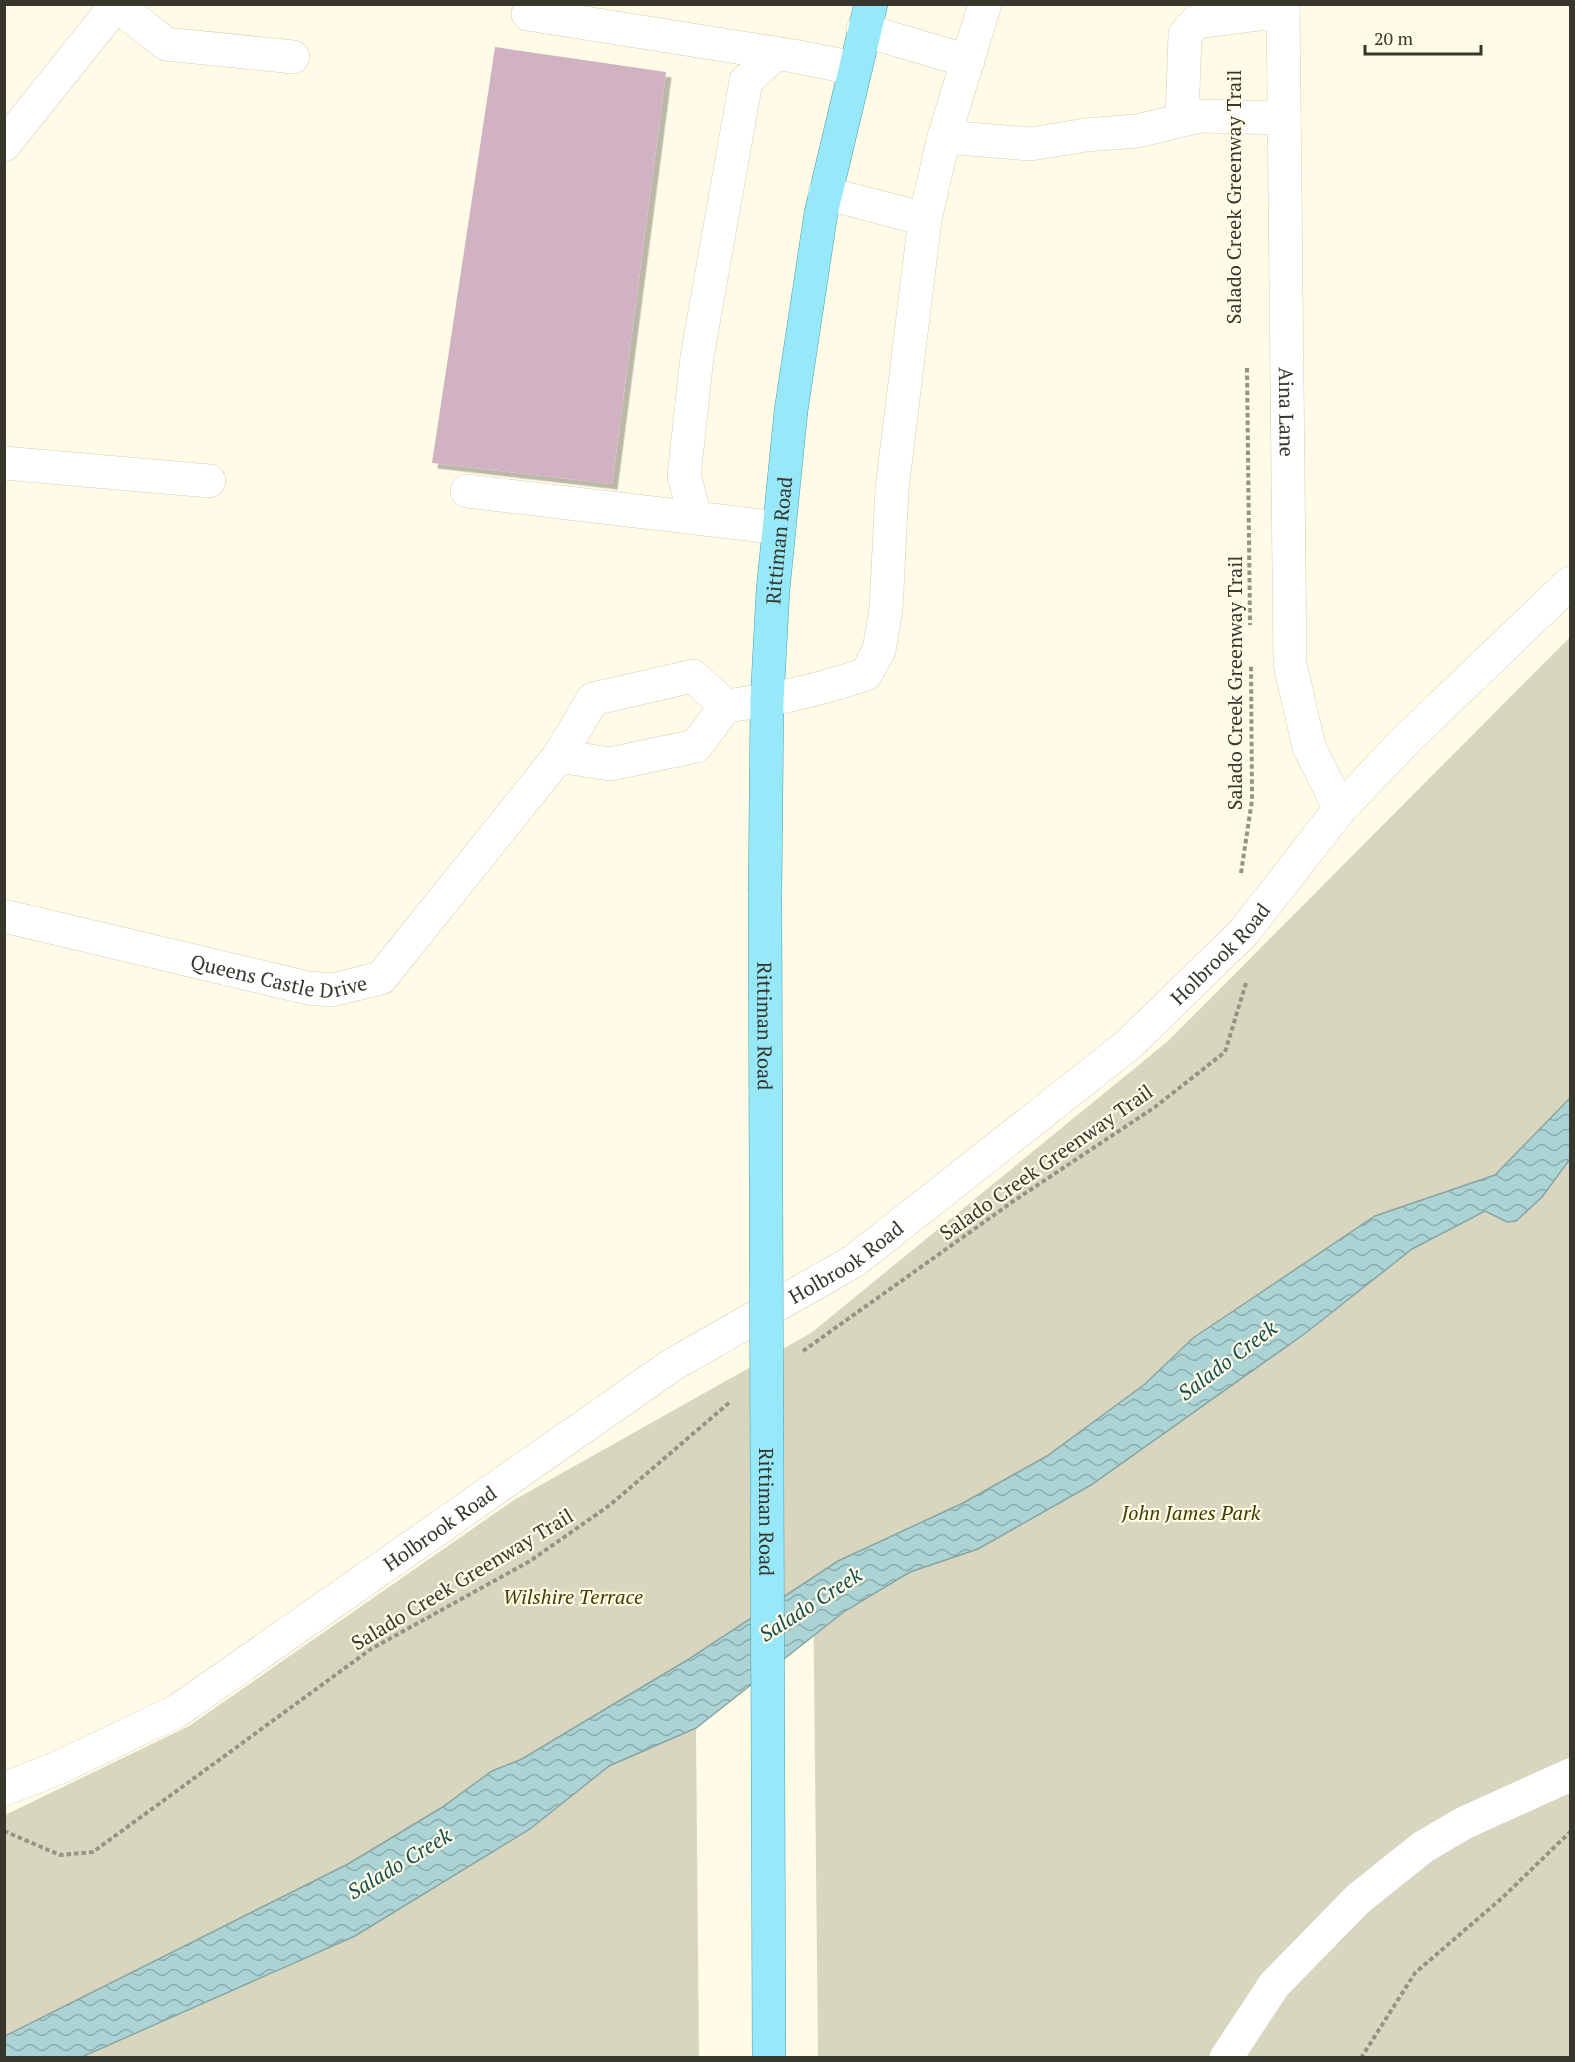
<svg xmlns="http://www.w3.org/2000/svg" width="1575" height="2062" font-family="'PT Serif',serif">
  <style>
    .green { fill: #d9d6c0 }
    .water { fill: url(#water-waves); stroke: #89a5a3; stroke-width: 1.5 }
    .building { fill: #d1b2c3; filter: url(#shadow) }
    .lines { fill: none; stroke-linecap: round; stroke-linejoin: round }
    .minor-casing { stroke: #d2cfba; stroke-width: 34 }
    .major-casing { stroke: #49a0ae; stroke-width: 34 }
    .path { stroke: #959384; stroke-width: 4; stroke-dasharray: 4.5 3; stroke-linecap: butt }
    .minor { stroke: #fff; stroke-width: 33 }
    .major { stroke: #97e8f8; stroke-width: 33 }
    .major-bridge-casing { stroke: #49a0ae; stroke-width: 34; stroke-linecap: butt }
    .major-bridge { stroke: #97e8f8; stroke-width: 33 }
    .labels { text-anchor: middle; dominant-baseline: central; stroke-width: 4.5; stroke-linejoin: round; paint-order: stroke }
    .street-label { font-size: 20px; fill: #38372e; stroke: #fffbe6 }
    .park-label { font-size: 20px; font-style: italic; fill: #443b00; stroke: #fffbe6 }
    .water-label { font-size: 21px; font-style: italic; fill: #144e50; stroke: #fffbe6 }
  </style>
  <defs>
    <pattern id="water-waves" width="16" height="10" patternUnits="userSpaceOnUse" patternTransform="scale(1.5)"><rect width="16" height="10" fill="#acd4d5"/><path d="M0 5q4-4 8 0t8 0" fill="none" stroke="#8dadad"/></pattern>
    <filter id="shadow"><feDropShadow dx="5.5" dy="5.5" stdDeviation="0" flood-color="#0004"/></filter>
  </defs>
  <rect width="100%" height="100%" fill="#fffbe6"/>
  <path class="green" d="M1570,637v1420h-752l-5,-479 -124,81 -167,100 -30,12 -51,37 -93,56 -343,172v-221l184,-89 325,-226 297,-167 357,-292z
    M696,1728l3,329 -617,1 273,-122 175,-107 79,-63z"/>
  <path class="water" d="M1570,1098v61l-28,38 -26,24 -9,1 -22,-11 -73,38 -105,83 -216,153 -113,64 -68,23 -65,39 -149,117 -87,38 -79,63 -175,107 -273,121 -77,1v-22l343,-172 93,-56 51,-37 30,-12 167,-100 149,-98 125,-58 84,-47 98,-72 48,-46 182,-122 120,-41z"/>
  <path class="building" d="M495,47l171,25 -54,412 -180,-21z"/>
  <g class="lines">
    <defs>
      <g id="minor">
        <path id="s1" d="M1283,4l7,660 19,83 31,62"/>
        <path d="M117,5l49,39 127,13"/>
        <path d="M528,14l265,42 61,12"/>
        <path d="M863,30l105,31"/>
        <path d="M1182,120l3,-85 11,-13 87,-11"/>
        <path d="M944,137l86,7 56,-9 51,-4 63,-15 83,2"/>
        <path d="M4,145l113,-141"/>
        <path d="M825,193l100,26 19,-82 41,-133"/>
        <path d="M4,463l205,18"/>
        <path d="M467,491l312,37"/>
        <path d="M696,518l-12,-42 13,-119 49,-276 30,-28"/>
        <path d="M559,756l51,8 86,-18 30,-40c48,-6 94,-16 140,-32l13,-24 7,-40 6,-121 33,-270"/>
        <path id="s2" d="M4,916l304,72 24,2 49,-12 178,-222 34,-57 100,-23 33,30"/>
        <path id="s3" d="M4,1789l54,-21 119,-57 495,-346 182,-104 274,-216 116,-113 96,-123 68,-71 162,-155"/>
        <path d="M1226,2058l48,-73 84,-86 65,-52 41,-24 106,-48"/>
      </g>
      <g id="major">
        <path id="s4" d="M765,896l2,-195 6,-111 18,-179 30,-198 50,-209"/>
      </g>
    </defs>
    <use href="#minor" class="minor-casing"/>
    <use href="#major" class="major-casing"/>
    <path class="path" d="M1247,368l3,257
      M1241,873l11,-73 -1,-135
      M803,1351l212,-151 140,-93 70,-55 21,-69
      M4,1831l56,24 33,-3 278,-203 159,-88 80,-56 120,-103
      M1361,2058l54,-85 87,-75 68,-66"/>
    <use href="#minor" class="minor"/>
    <use href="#major" class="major"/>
    <defs>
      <g id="major-bridge">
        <path id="s5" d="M765,896l4,1162"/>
      </g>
    </defs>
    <use href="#major-bridge" class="major-bridge-casing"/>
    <use href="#major-bridge" class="major-bridge"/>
  </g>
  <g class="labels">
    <g class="street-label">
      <text transform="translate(1233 197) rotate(-90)">Salado Creek Greenway Trail</text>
      <text stroke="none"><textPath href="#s1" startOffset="408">Aina Lane</textPath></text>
      <text stroke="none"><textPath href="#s4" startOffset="356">Rittiman Road</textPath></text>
      <text transform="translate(1234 683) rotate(-90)">Salado Creek Greenway Trail</text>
      <text stroke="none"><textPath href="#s3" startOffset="1482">Holbrook Road</textPath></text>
      <text stroke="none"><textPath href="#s2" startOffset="282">Queens Castle Drive</textPath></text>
      <text stroke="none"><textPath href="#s5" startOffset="130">Rittiman Road</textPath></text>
      <text transform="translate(1046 1162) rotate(-35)">Salado Creek Greenway Trail</text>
      <text stroke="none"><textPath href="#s3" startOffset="996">Holbrook Road</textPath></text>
      <text stroke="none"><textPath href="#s5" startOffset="616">Rittiman Road</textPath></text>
      <text stroke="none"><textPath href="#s3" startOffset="510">Holbrook Road</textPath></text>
      <text transform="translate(462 1579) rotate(-31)">Salado Creek Greenway Trail</text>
    </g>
    <g class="park-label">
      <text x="1191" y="1512">John James Park</text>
      <text x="573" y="1596">Wilshire Terrace</text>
    </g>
    <g class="water-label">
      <text transform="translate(1227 1360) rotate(-37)">Salado Creek</text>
      <text transform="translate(810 1604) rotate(-33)">Salado Creek</text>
      <text transform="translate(399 1863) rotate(-31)">Salado Creek</text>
    </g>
  </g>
  <rect width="1575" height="2062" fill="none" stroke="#38372e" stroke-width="12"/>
  <path d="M1365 45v9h116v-9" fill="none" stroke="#38372e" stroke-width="3"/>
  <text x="1374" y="45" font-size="18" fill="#38372e" stroke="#fffbe6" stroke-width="4.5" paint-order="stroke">20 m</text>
</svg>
